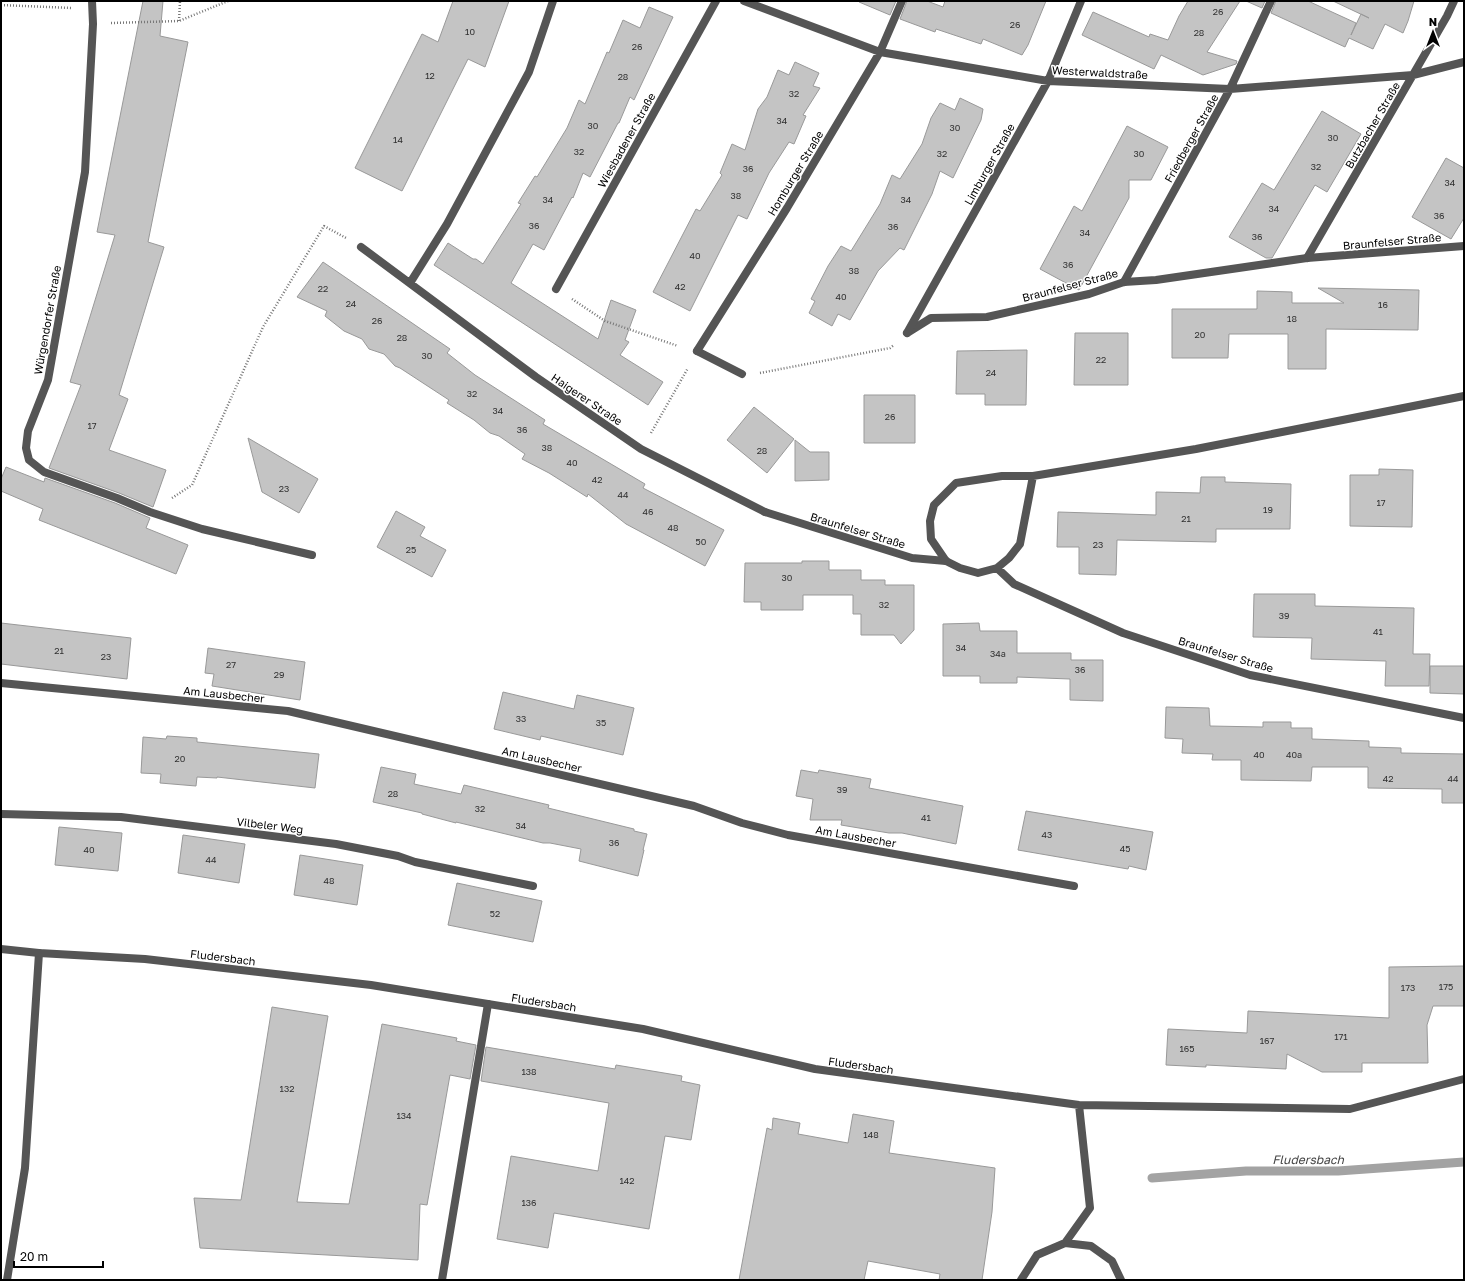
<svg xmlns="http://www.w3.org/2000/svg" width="1465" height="1281" font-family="'Golos Text',sans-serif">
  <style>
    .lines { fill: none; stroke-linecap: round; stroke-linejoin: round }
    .stream { stroke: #a3a3a3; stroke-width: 9 }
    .building { fill: #c4c4c4; stroke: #999 }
    .path { stroke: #777; stroke-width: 2.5; stroke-dasharray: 1 2; stroke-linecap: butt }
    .service { stroke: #555; stroke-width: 8 }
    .minor { stroke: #555; stroke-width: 8 }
    .labels { text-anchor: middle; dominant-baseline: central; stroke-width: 3; stroke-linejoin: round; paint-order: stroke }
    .number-label { font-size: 9px; fill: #313131 }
    .street-label { font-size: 11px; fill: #000; stroke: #fff }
    .water-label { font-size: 12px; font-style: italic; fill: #444; stroke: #fff }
  </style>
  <rect width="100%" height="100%" fill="#fff"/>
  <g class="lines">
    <path class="stream" d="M1152,1178l94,-7h92l126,-9"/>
  </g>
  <path class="building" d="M143,1h20l-3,35 28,6 -40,200 16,5 -45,148 9,4 -19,51 57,20 -13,37 -34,-14 -70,-25 32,-83 -11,-3 45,-147 -18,-3z
    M453,1h56l-24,66 -17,-8 -66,132 -47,-23 67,-134 16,8z
    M860,1h36l-6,14 -31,-13z
    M907,1h20l16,6 2,-6h101l-18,44 -6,10 -39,-16 -2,5 -45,-15 -1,3 -35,-13z
    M1188,1h52l-33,51 30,9 -1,3 -33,11 -42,-20 -7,14 -72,-34 11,-23 56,25 1,-3 18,6 11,-24z
    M1246,1h19l-3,7z
    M1276,1h32l48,22 -5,12 10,-21 8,4 -36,-17h81l-6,20 -5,12 -18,-9 -12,25 -24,-11 -4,9 -74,-34z
    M649,7l24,10 -39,83 -4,-3 -11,26h-1l-28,54 -7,-4 -10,25 -1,-1 -28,53 -11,-6 -22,39 87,56 13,-39 25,10 -11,30 4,2 -9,13 43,27 -15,23 -214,-140 14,-22 25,16h3l7,5 38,-60 -3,-1 17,-27 2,1 30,-49 12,-28 6,4 22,-52 2,1 14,-33 17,8z
    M795,62l24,11 -6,13 7,2 -17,27 3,1 -12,28 -5,-2 -20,31 -22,46 -9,-4 -48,96 -37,-19 43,-83 4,2 22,-36 -2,-2 12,-29 13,6 13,-41 9,-12 11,-27 11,5z
    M960,98l23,11 -2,11 -28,58 -13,-7 -8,23 -28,56 -4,-2 -22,23 -28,49 -12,-6 -6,12 -23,-13 6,-12 -4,-2 17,-33 13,-20 10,5 29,-47 12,-29 8,4 22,-35 9,-26 9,-15 15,7z
    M1322,111l39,23 -34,58 -12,-7 -43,73h-6l-37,-21 33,-54 12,7z
    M1127,126l41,21 -17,33h-22v18l-50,92 -39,-21 34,-63 8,5z
    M1446,158l18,10v50l-13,21 -39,-22z
    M323,262l127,87 -3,4 28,22 70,45 -2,4 102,60 -2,4 81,42 -19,36 -79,-42 -38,-30 -1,3 -38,-24 -27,-14 3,-5 -26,-18 -9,-3 -16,-13 -27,-17 2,-3 -49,-32 -5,-2 -11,-12 -15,-5 -7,-10 -18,-8 -19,-15 2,-5 -30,-14z
    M1318,288l101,2 -1,40 -92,-1v40h-38v-35h-59l-1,24h-56v-49h85v-18l35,1v11h52z
    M1075,333h53v52h-54z
    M1027,350l-1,55h-41v-11h-29l1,-43z
    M864,395h51v48h-51z
    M754,407l40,32 -27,34 -40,-33z
    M248,438l70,41 -19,34 -37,-21z
    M795,440l15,12h19v28l-34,1z
    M6,467l38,15 1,-4 70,25 35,15 -4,10 42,17 -12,29 -137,-54 4,-11 -42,-18v-12z
    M1379,469l34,1 -1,57 -62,-1v-51h29z
    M1201,477h24v5l66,2 -1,45h-74v13l-99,-2 -1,35 -37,-1v-27h-22l1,-35 98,3v-23l44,1z
    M396,511l29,16 -5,9 26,14 -14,27 -55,-30z
    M802,561h27v9h32v10h24v5h29v45l-13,14 -7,-9h-33v-21h-8v-19h-50v15h-42v-8h-17l1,-39h57z
    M1254,594h61v12l99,2 -1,46h17l-1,32h-44l1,-25 -75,-2 1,-21 -59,-1z
    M1,623l130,15 -4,41 -126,-15z
    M979,623l1,8h37v22h54v7h32v41l-33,-1v-21l-53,-2v6h-37v-7h-37v-52z
    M208,648l97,14 -5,38 -88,-14 2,-12 -9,-1z
    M1430,666h34v28l-34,-1z
    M503,692l71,17 3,-14 57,13 -11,47 -82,-19 -1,4 -46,-11z
    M1166,707l43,1 1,18 53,1v-5h28v6h21v11l57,2v6l32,1v5l63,1v49h-22v-14l-74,-1v-21h-56l-1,14 -70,-1v-20h-29l1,-6 -31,-1 1,-14 -18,-1z
    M167,736l30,2v4l122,12 -4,34 -98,-11v1l-20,-1 -1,9 -36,-3 1,-9 -20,-1 2,-36 23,2z
    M381,767l35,7 -2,10 47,10 3,-9 85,20 -1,3 86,21v2l13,3 -4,16h1l-6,26 -59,-15 2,-12 -31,-6h-7l-87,-21v1l-34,-9v-1l-49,-11z
    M801,770l17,3 1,-3 52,9 -2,9 94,18 -7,38 -54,-11h-13l-48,-8 1,-5h-32l3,-21 -17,-3z
    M1026,811l127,21 -7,38 -17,-4 -1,3 -110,-19z
    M59,827l63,6 -4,38 -63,-6z
    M183,835l62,9 -6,39 -61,-10z
    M300,855l63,10 -6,40 -63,-10z
    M457,883l85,18 -9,41 -85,-17z
    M1464,966v40h-31l-6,19 1,38h-66v9h-40l-35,-18 -1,15 -80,-4v2l-40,-2 2,-36 79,4 1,-22 141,7v-51z
    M272,1007l56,9 -31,186 52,2 33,-180 75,14 -1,3 20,4 -6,34 -20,-4 -23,130 -7,-1 -2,56 -218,-12 -6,-50 47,2z
    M486,1047l129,22 1,-4 66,11 -1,5 19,4 -9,55 -26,-4 -16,93 -95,-16 -6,35 -51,-9 14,-83 87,15 11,-68 -128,-22z
    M853,1114l41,7 -5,32 106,15 -3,44 -10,68h-43l1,-6 -72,-13 -4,19h-125l28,-152 5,2 1,-12 27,5 -2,11 50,9z"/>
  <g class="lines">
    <path class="path" d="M1,5l71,3
      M179,21l1,-20
      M111,23l68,-2 49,-20
      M572,299l33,22 73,25
      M760,373l130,-25 4,-3
      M651,433l37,-65
      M172,498l20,-13 71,-158 61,-101 22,12"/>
    <path class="service" d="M907,333l24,-15 56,-1 102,-23 35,-12 32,-2 151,-22 157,-12
      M697,351l45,23
      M765,512l147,46 34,3
      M7,1280l18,-112 14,-215
      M442,1280l46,-276"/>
    <path class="minor" d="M92,1l1,23 -8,148 -37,208 -20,51 -2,17 3,12 15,12 73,26 33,14 52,17 110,26
      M744,1l136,51 168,29 182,8 183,-14 51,-13
      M361,247l175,130 105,72 124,63
      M1307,258l140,-242 7,-15
      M1124,282l106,-193 41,-88
      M410,283l37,-59 82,-152 24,-71
      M556,289l160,-288
      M907,333l141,-252 33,-80
      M697,351l90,-143 93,-156 22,-51
      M1002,476h31l-13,68 -11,14 -12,10 -19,5 -18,-5 -14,-7 -15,-22 -1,-18 4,-16 22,-22z
      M1033,476l163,-27 268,-53
      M997,568l17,16 109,49 127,42 214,43
      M1,683l287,28 406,95 48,17 46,12 286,51
      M1,814l120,3 215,27 62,12 17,6 118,24
      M1,949l38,4 106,6 226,26 272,44 172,40 264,36 271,4 114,-30
      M1065,1243l25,-35 -11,-103
      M1021,1280l16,-25 28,-12 26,3 21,15 9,19"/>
  </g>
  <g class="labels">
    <g class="number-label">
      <text x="1218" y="11">26</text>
      <text x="1015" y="24">26</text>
      <text x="470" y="31">10</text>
      <text x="1199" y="32">28</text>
      <text x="637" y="46">26</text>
      <text x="430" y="75">12</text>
      <text x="623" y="76">28</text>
      <text x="794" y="93">32</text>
      <text x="782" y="120">34</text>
      <text x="593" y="125">30</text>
      <text x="955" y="127">30</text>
      <text x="1333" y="137">30</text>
      <text x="398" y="139">14</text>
      <text x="579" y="151">32</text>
      <text x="942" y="153">32</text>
      <text x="1139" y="153">30</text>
      <text x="1316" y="166">32</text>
      <text x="748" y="168">36</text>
      <text x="1450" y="182">34</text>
      <text x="736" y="195">38</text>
      <text x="548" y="199">34</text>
      <text x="906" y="199">34</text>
      <text x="1274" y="208">34</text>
      <text x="1439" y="215">36</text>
      <text x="534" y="225">36</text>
      <text x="893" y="226">36</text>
      <text x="1085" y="232">34</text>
      <text x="1257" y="236">36</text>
      <text x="695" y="255">40</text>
      <text x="1068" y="264">36</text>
      <text x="854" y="270">38</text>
      <text x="680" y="286">42</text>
      <text x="323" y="288">22</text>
      <text x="841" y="296">40</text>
      <text x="351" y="303">24</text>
      <text x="1383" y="304">16</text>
      <text x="1292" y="318">18</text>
      <text x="377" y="320">26</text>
      <text x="1200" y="334">20</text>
      <text x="402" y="337">28</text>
      <text x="427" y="355">30</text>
      <text x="1101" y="359">22</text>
      <text x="991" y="372">24</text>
      <text x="472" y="393">32</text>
      <text x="498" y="410">34</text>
      <text x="890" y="416">26</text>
      <text x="92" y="425">17</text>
      <text x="522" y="429">36</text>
      <text x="547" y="447">38</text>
      <text x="762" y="450">28</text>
      <text x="572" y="462">40</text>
      <text x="597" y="479">42</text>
      <text x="284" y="488">23</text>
      <text x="623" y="494">44</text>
      <text x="1381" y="502">17</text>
      <text x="1268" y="509">19</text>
      <text x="648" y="511">46</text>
      <text x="1186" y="518">21</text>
      <text x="673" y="527">48</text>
      <text x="701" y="541">50</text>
      <text x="1098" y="544">23</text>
      <text x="411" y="549">25</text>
      <text x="787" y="577">30</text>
      <text x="884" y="604">32</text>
      <text x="1284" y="615">39</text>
      <text x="1378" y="631">41</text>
      <text x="961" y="647">34</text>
      <text x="59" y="650">21</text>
      <text x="998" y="653">34a</text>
      <text x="106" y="656">23</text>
      <text x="231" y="664">27</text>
      <text x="1080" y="669">36</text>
      <text x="279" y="674">29</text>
      <text x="521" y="718">33</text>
      <text x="601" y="722">35</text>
      <text x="1259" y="754">40</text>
      <text x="1294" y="754">40a</text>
      <text x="180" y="758">20</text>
      <text x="1388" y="778">42</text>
      <text x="1453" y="778">44</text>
      <text x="842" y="789">39</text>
      <text x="393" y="793">28</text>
      <text x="480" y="808">32</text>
      <text x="926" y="817">41</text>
      <text x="521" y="825">34</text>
      <text x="1047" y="834">43</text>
      <text x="614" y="842">36</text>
      <text x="1125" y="848">45</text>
      <text x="89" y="849">40</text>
      <text x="211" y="859">44</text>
      <text x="329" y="880">48</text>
      <text x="495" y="913">52</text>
      <text x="1446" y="986">175</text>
      <text x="1408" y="987">173</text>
      <text x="1341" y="1036">171</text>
      <text x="1267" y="1040">167</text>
      <text x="1187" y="1048">165</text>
      <text x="529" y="1071">138</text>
      <text x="287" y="1088">132</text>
      <text x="404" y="1115">134</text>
      <text x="871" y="1134">148</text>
      <text x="627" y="1180">142</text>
      <text x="529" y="1202">136</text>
    </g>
    <g class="street-label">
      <text transform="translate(1100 72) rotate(3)">Westerwaldstraße</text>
      <text transform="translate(1372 125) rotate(-60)">Butzbacher Straße</text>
      <text transform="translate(1191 138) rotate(-61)">Friedberger Straße</text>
      <text transform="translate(626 140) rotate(-61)">Wiesbadener Straße</text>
      <text transform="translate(989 164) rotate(-61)">Limburger Straße</text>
      <text transform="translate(795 173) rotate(-59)">Homburger Straße</text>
      <text transform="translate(1392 241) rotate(-5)">Braunfelser Straße</text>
      <text transform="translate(1070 285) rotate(-15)">Braunfelser Straße</text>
      <text transform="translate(47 320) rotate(-80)">Würgendorfer Straße</text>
      <text transform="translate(587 399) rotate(34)">Haigerer Straße</text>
      <text transform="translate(858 530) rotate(17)">Braunfelser Straße</text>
      <text transform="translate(1226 654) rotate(17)">Braunfelser Straße</text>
      <text transform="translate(224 694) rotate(6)">Am Lausbecher</text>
      <text transform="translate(542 759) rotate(13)">Am Lausbecher</text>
      <text transform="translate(270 825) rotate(7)">Vilbeler Weg</text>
      <text transform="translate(856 836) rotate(10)">Am Lausbecher</text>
      <text transform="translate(223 957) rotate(7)">Fludersbach</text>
      <text transform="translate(544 1002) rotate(9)">Fludersbach</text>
      <text transform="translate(861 1065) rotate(8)">Fludersbach</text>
    </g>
    <g class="water-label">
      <text x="1308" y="1159">Fludersbach</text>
    </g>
  </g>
  <rect width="1465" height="1281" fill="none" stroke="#000000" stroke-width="4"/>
  <g transform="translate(1433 32)" stroke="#ffffff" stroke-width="3" paint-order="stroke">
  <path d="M0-3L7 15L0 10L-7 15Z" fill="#000000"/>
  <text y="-6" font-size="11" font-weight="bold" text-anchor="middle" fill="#000000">N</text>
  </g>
  <path d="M14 1261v6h89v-6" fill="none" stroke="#000000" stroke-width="2"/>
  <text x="20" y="1261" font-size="12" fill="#000000" stroke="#ffffff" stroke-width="3" paint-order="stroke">20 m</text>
</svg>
